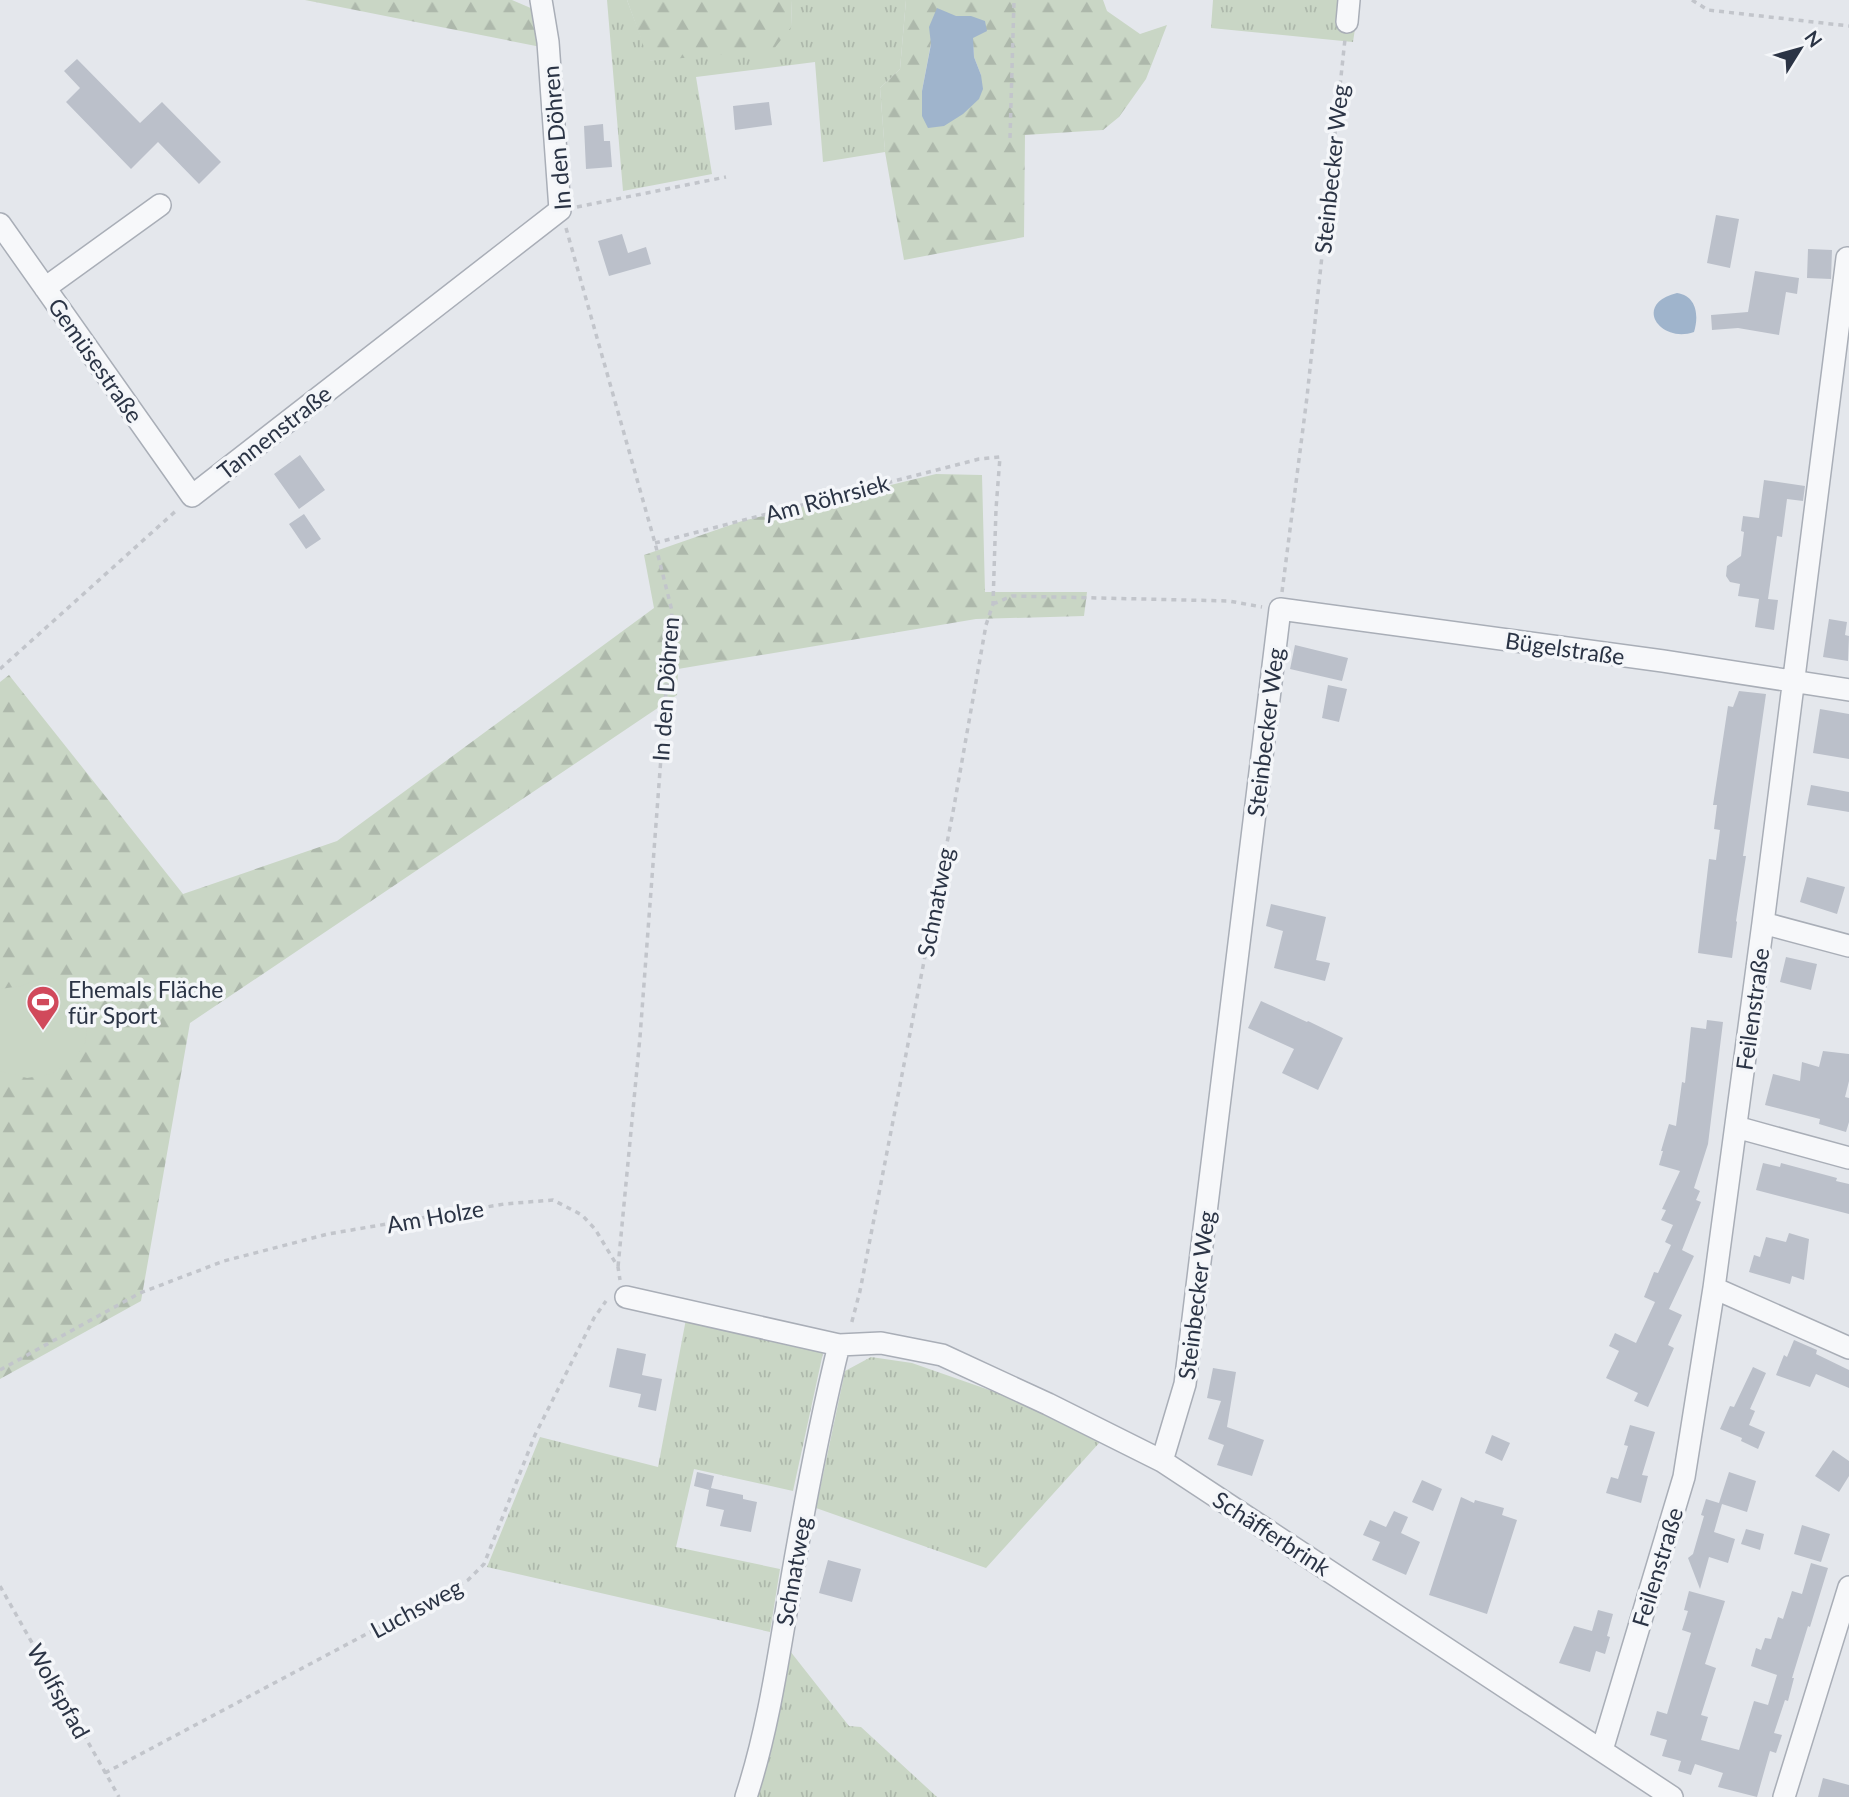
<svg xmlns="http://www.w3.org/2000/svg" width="1849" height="1797" font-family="Lato,sans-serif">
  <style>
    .grass { fill: url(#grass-tufts) }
    .forest { fill: url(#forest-firs); fill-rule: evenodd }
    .garden { fill: #c9d6c5 }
    .water { fill: #9fb4cc }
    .building { fill: #bbc0ca }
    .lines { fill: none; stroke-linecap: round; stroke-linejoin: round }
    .minor-casing { stroke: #a9aeb7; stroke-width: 24 }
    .path { stroke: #c2c5cb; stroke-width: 3.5; stroke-dasharray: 5 5; stroke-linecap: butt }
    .minor { stroke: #f7f8fa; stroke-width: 21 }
    .labels { text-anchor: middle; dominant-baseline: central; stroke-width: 7; stroke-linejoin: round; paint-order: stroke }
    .street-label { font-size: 23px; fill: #2b3445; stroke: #f4f6f9 }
    .poi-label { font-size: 23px; fill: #2b3445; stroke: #f4f6f9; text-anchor: start }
  </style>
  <defs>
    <pattern id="grass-tufts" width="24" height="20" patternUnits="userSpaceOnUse" patternTransform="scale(1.75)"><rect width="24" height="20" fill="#c9d6c5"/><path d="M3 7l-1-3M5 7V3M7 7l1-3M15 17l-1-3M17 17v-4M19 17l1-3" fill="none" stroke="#adb8ab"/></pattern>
    <pattern id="forest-firs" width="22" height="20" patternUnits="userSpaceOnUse" patternTransform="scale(1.75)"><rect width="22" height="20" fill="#c9d6c5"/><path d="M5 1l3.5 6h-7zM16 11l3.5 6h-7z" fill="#adb8ab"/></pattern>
  </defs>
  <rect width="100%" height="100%" fill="#e4e7ec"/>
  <path class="grass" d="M607,0h20l23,61 142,-35 -1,-26h115l-6,69 -20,19 5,64 -62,10 -8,-100 -119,15 16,97 -89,17z
    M1213,0h144l2,2 -6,40 -142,-14z
    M686,1319l128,28 9,6 -30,138 -99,-22 -18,78 104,22 -10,63 -283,-65 53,-130 118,30z
    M871,1357l41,6 126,44 62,35 -114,126 -170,-60 29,-137z
    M790,1651l59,75 12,1 76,70h-180l10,-34z"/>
  <path class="forest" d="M305,0h207l21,9 8,38z
    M627,0h164l1,26 -19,24 -124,11z
    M906,0h197l4,11 33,23 27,-9 -21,54 -27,38 -16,13 -78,5 -1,102 -120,23 -19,-108 -5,-64 20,-19zM957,16h14l3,41 7,18 -59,41v-25l9,-48z
    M936,474l46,1 3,117h102l-3,24 -108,3 -298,50 -1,26 -487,328 -49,278 -141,78v-697l9,-7 174,219 154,-53 317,-233 -10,-53 98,-34z"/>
  <path class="garden" d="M41,978l23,1 17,15 7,28 -3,21 -10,16 -23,15 -25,4 -27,-7v-82l21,-3z"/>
  <path class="water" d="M937,8l19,8h15l14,5 2,10 -14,7 1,19 7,18 2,14 -4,10 -16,15 -19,12 -16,2 -6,-12v-25l9,-47 -2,-17z
    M1677,293c20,3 22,23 17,39 -34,12 -62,-28 -17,-39z"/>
  <path class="building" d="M77,59l63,64 22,-21 59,60 -22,22 -41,-42 -27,27 -65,-67 14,-14 -16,-17z
    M769,102l3,23 -37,5 -2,-24z
    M603,124l1,17h6l2,26 -26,2 -2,-43z
    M1716,215l23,4 -9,49 -23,-5z
    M622,234l6,19 18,-6 5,17 -42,12 -11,-35z
    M1808,249l24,1 -1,29 -24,-1z
    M1755,271l44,7 -2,16 -11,-2 -7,43 -41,-7 -26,2 -1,-15 37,-3z
    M300,455l25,35 -26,19 -25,-35z
    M1764,480l41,6 -2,15 -16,-2 -5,38 -5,-1 -9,63 10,1 -4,30 -19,-3 4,-28 -21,-3 2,-12 -10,-2 -4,-6 1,-10 14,-10 3,-24 -3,-1 2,-15 16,2z
    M304,514l17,25 -15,10 -17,-25z
    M1829,619l18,3 -2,13 4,1 -1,25 -25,-4z
    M1295,645l53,13 -6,23 -52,-12z
    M1328,685l19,4 -8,33 -17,-4z
    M1739,691l27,3 -23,162h3l-10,65 1,1 -5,36 -34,-5 11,-94 7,1 4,-30 -6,-1 3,-24h-4l15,-99 5,1z
    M1820,709l29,5v45l-36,-6z
    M1811,785l38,7v20l-42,-7z
    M1807,877l38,10 -8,27 -37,-12z
    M1271,904l55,13 -10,43 14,3 -5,18 -51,-13 9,-37 -17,-5z
    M1786,957l31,7 -6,26 -31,-8z
    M1261,1001l46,21 1,-1 35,17 -25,52 -36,-17 12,-24 -46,-21z
    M1707,1020l16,2 -15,122 -14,44 6,3 -4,9 5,2 -19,48 12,6 -25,53 13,6 -14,30 6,3 -26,59 -14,-6 4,-8 -32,-15 13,-27 -10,-5 6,-13 21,10 19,-41 -11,-5 10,-25 4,1 13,-28 -6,-3 8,-17 -12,-5 5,-10 -4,-1 18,-38 -21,-6 4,-14h-2l8,-27 7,2 6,-44 3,1 6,-56 15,2z
    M1823,1051l26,3v27l-4,16 4,1v24l-3,10 -27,-8 1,-5 -55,-14 8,-31 27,7 2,-19 17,5z
    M1763,1163l17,4 1,-4 56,15 -1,3 13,3v30l-93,-24z
    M1789,1233l20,6 -5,41 -12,-4 -2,8 -41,-12 5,-17 6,2 6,-20 20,5z
    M1794,1340l23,10 -1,4 33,16v18l-33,-14 -6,13 -34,-12 8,-20 3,2z
    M617,1348l29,6 -4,21 20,4 -6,32 -18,-4 3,-13 -32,-7z
    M1753,1367l13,6 -16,36 5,2 -6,14 16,7 -7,17 -17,-8 1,-3 -22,-9 10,-23 4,1z
    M1213,1368l23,4 -9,55 37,13 -12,36 -35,-11 7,-20 -16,-6 13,-38 -14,-3z
    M1630,1425l25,7 -13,43 6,1 -7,27 -35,-10 5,-16 7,2 10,-33 -4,-1z
    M1492,1435l18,8 -8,18 -17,-8z
    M1833,1450l16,11v15l-10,16 -24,-16z
    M697,1472l17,4 -3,12 32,7v4l14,3 -6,30 -31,-6 4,-16 -18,-4 3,-16 -15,-4z
    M1729,1472l27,9 -9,31 -25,-8 -8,28 21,7 -7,24 -19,-6 -9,32 -12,-31 5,-4 11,-38 -3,-1 5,-16 13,4z
    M1422,1480l20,9 -9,22 -21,-9z
    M1461,1497l13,6 1,-3 29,8 -2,7 15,5 -30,94 -58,-19z
    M1394,1511l14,6 -7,16 19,9 -14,33 -34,-15 8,-18 -17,-7 7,-15 16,7z
    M1802,1525l28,9 -9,28 -27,-8z
    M1746,1529l18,5 -4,16 -19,-6z
    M828,1560l33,9 -9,33 -33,-9z
    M1811,1563l17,5 -18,59 -2,-1 -16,52h2l-6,23 -3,-1 -11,33 8,2 -6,18 -6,-2 -13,46 -39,-10 5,-14 -28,-9 -4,11 -13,-4 3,-10 -19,-5 5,-16 -17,-5 7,-24 10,3 24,-81 -9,-3 6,-19 -4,-1 5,-19 36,10 -20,63 11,4 -15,47 7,2 -7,23 38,10 15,-49 14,4 9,-30 -26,-9 5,-18 5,2 4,-12 6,1 7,-22 5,2 9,-28 10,3z
    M1598,1610l15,4 -6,22 3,1 -5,17 -9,-3 -6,21 -31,-9 15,-37 18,5z
    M1823,1778l26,7v12h-31z"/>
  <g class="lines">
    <defs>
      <path id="minor" d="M1347,22l2,-22
        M0,224l192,272 368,-286 -12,-168 -7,-42
        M45,288l115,-83
        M1763,923l86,23
        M1736,1127l113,31
        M1714,1288l135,60
        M626,1297l213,48 42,-2 61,12 106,49 114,57 510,336
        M1162,1461l23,-77 95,-775 383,52 186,29
        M1602,1750l82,-273 30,-189 49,-365 84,-665
        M746,1797c22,-67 32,-138 44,-208 14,-82 29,-163 49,-244
        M1784,1797l65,-210"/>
    </defs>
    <use href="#minor" class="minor-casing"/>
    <path class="path" d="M1692,0l16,10 141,16
      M1010,138l4,-138
      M577,207l149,-30
      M566,228l89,315 17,68 -32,426 -22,230
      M655,543l324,-84 21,-2 -4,52 -3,95 -7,21 -33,187 -93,479 -9,34
      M1282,592l25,-195 38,-358
      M993,604l19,-8 217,5 33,6
      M0,669l178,-160
      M0,1370l140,-77 84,-32 104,-27 176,-30 49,-4 29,15 13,14 23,38 2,13
      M0,1586l119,211
      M105,1773l363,-193 16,-16 51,-129 59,-117 12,-17"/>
    <use href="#minor" class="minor"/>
  </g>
  <defs>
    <symbol id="stadium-pin" viewBox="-11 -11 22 30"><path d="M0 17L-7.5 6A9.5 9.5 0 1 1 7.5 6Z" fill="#d1495b" stroke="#f4f6f9"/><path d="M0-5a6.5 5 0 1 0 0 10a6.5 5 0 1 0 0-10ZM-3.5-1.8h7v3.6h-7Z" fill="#fff"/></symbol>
  </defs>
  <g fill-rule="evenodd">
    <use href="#stadium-pin" x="24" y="983" width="38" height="52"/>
  </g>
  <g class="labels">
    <g class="street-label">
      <text transform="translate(556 138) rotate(-95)">In den Döhren</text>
      <text transform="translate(1331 169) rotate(-84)">Steinbecker Weg</text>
      <text transform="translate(96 360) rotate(55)">Gemüsestraße</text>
      <text transform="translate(274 432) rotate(-38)">Tannenstraße</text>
      <text transform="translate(827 498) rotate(-15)">Am Röhrsiek</text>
      <text transform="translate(1565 648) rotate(8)">Bügelstraße</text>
      <text transform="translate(665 689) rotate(-86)">In den Döhren</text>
      <text transform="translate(1265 732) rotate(-83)">Steinbecker Weg</text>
      <text transform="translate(935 902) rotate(-79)">Schnatweg</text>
      <text transform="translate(1752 1009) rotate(-82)">Feilenstraße</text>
      <text transform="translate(435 1216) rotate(-10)">Am Holze</text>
      <text transform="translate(1196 1295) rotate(-83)">Steinbecker Weg</text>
      <text transform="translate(1272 1533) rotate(33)">Schäfferbrink</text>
      <text transform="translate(1657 1567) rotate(-73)">Feilenstraße</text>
      <text transform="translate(793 1571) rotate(-80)">Schnatweg</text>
      <text transform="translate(416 1608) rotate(-28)">Luchsweg</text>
      <text transform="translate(59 1691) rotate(61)">Wolfspfad</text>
    </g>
    <g class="poi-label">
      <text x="68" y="989">Ehemals Fläche<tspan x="68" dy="26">für Sport</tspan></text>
    </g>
  </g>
  <g transform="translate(1800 49) rotate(53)" stroke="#f4f6f9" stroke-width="5" paint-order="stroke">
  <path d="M0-5L12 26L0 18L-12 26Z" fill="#2b3445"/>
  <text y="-10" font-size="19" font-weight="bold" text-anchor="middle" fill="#2b3445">N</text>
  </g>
</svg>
